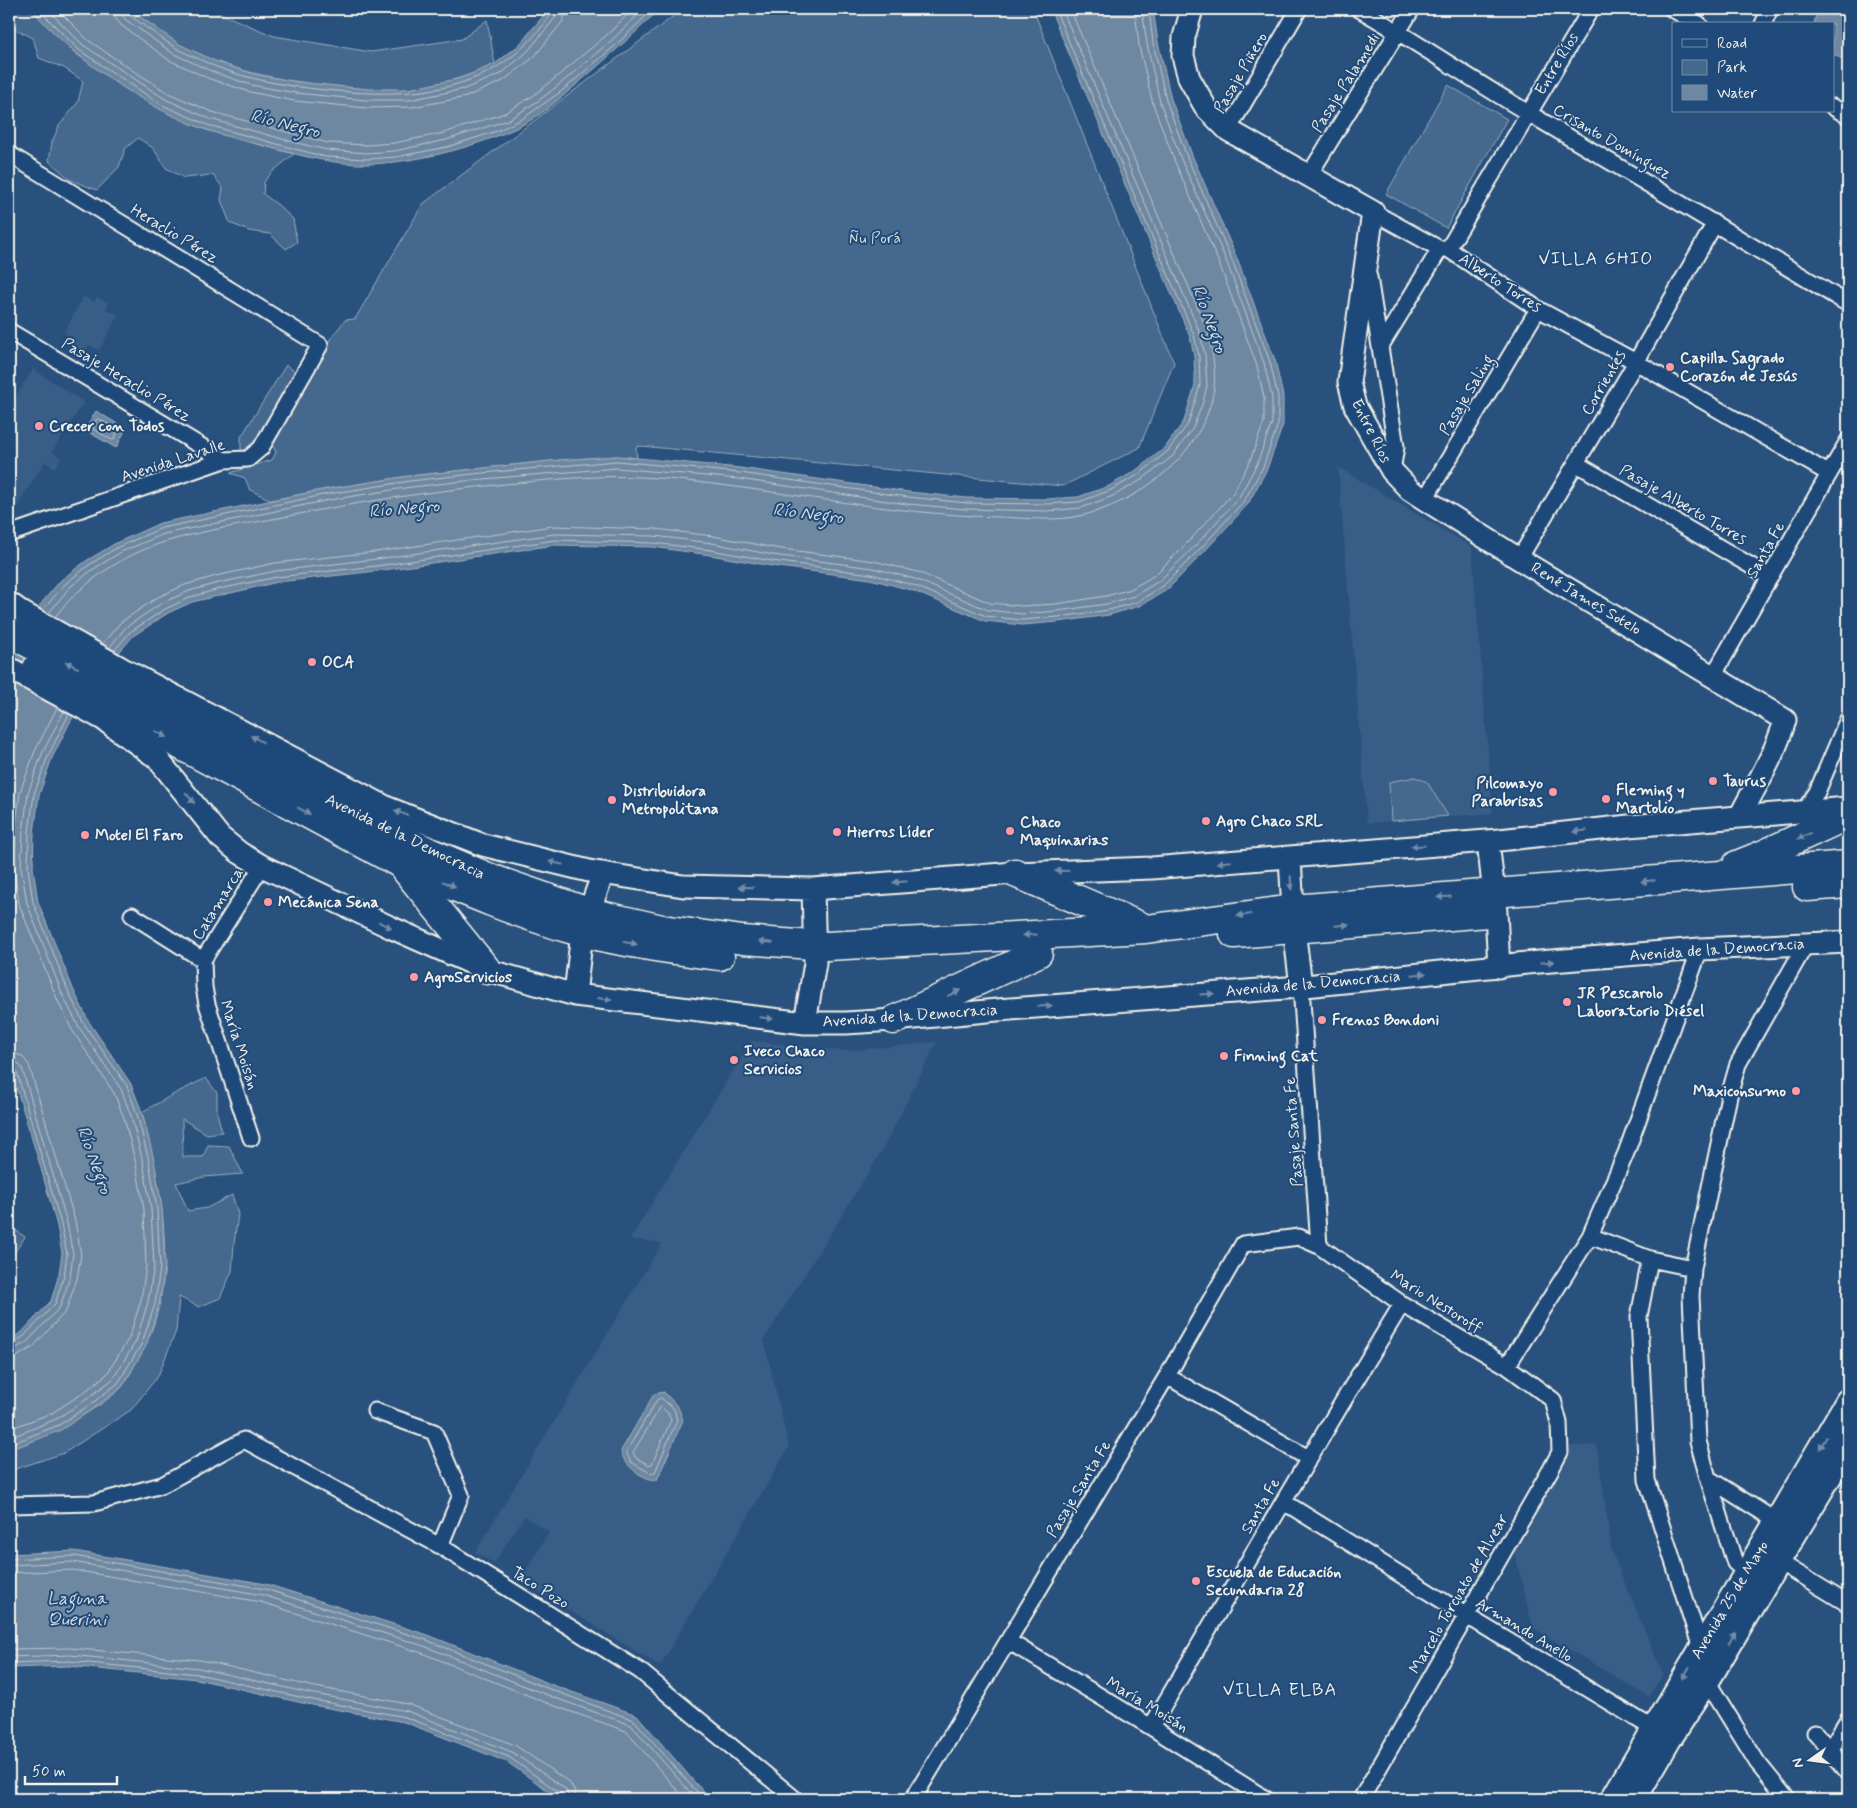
<svg xmlns="http://www.w3.org/2000/svg" width="1857" height="1808" font-family="Mynerve,sans-serif">
  <style>
    .built { fill: #375d86 }
    .green { fill: #45688e; stroke: #9cacbb }
    .water { fill: #6e88a2; stroke: #a4b2be }
    .lines { fill: none; stroke-linecap: round; stroke-linejoin: round }
    .shore { stroke: #bec7cc; stroke-width: 1 }
    .street-casing { stroke: #f4f1e8; stroke-width: 19 }
    .secondary-casing { stroke: #f4f1e8; stroke-width: 25 }
    .primary-casing { stroke: #f4f1e8; stroke-width: 28 }
    .highway-casing { stroke: #f4f1e8; stroke-width: 31 }
    .street { stroke: #1f4a7a; stroke-width: 15 }
    .secondary { stroke: #1f4a7a; stroke-width: 21 }
    .primary { stroke: #1f4a7a; stroke-width: 24 }
    .highway { stroke: #1f4a7a; stroke-width: 28 }
    .oneway { fill: #748da6 }
    .poi-dot { fill: #ff9aa2; stroke: #1f4a7a; stroke-width: 2 }
    .labels { text-anchor: middle; dominant-baseline: central; stroke-width: 4; stroke-linejoin: round; paint-order: stroke }
    .street-label { font-size: 16px; fill: #f4f1e8; stroke: #1f4a7a }
    .park-label { font-size: 16px; fill: #dadcda; stroke: #1f4a7a }
    .poi-label { font-size: 16px; font-weight: bold; fill: #f4f1e8; stroke: #1f4a7a; text-anchor: start }
    .water-label { font-size: 18px; font-style: italic; fill: #d9dcda; stroke: #1f4a7a }
    .neighbourhood-label { font-size: 18px; letter-spacing: 1px; fill: #f4f1e8; stroke: #1f4a7a }
  </style>
  <rect width="100%" height="100%" fill="#28517e"/>
  <filter id="ink" filterUnits="userSpaceOnUse"><feTurbulence type="fractalNoise" baseFrequency=".02" numOctaves="2"/><feDisplacementMap in="SourceGraphic" scale="10" xChannelSelector="R" yChannelSelector="G"/><feConvolveMatrix kernelMatrix="1 2 1 2 8 2 1 2 1" color-interpolation-filters="sRGB"/></filter>
  <g filter="url(#ink)">
    <path class="built" d="M83,296l11,6 3,-5 12,6 -3,6 12,6 -19,36 -10,-6 -5,9 -16,-8 4,-8 -8,-5z
      M33,369l51,33 -32,50 9,6 -6,10 -10,-6 -36,57v-61l6,-9 -6,-4v-38z
      M1338,467l134,80 21,266 -126,10z
      M751,1041l92,10 94,-9 -55,109 -118,189 25,107 -129,219 -140,-86 29,-48 -25,-16 -30,48 -19,-12 187,-309 -32,-4z
      M1597,1445l15,107 51,122 -14,23 -116,-69 -19,-77 50,-84 1,-21z"/>
    <path class="green" d="M9,9h23l44,45 84,55 46,21 88,24 -23,19 -7,9 -1,12 15,11 15,14 4,23 -11,7 -16,-15 -21,-3 -19,-8 -9,-23 2,-12 -10,-13 -29,3 -18,-10 -13,-20 -15,-10 -13,11 -6,18 -22,23 -26,-10 -22,-19 3,-19 7,-16 19,-24 5,-21 -19,-13 -25,-10 -6,-20c-18,-10 -24,-7 -24,-29z
      M129,9h81l64,27 97,16 91,-13 25,-19 8,44c-27,12 -57,23 -87,25 -25,2 -51,-1 -76,-3 -53,-6 -106,-15 -153,-42 -17,-10 -33,-24 -50,-35z
      M683,9h350l141,354 -35,85 -76,38 -423,-40 -4,1 1,11 -20,-2 -57,4 -151,16 -82,13 -56,11 -21,-10 -5,-12 -15,-5 42,-13 4,-8 -3,-6 -18,-1 -14,7v-15l45,-72 21,15 14,-29 24,-31 10,-1 68,-115z
      M1448,85l59,34 -61,109 -60,-34z
      M1415,777l12,5 21,34 -57,5 -2,-39z
      M206,1078l11,15v19l5,20 -15,2 -25,-15 1,38h20l5,-12 21,1 14,28 -39,3 -28,6 12,28 19,-3 25,-13 6,19 -4,30 -2,27 -12,27 -21,9 -20,-10 -3,34 -18,45 -27,34 -67,43 -55,18v-23c26,-5 51,-18 73,-32 13,-8 29,-18 40,-29 6,-7 10,-18 15,-26 46,-77 25,-168 5,-249l34,-19z
      M9,1225l16,12 -16,23z"/>
    <path class="water" d="M32,9h97l50,35 38,18 37,12 43,8 70,7h42l52,-11 34,-14 24,-19 30,-36h111c-27,26 -55,51 -84,76 -19,16 -40,35 -64,45 -44,19 -95,32 -143,34 -35,1 -67,-8 -100,-17 -21,-5 -42,-10 -62,-17 -58,-20 -137,-73 -175,-121z
      M1050,9h103l5,33 13,57 21,56 44,101 39,104 8,36v29l-16,44 -19,35 -44,48 -37,38 -28,16 -30,9 -51,7 -36,3 -37,-4 -74,-31 -41,-11 -98,-13 -62,-11 -57,-8 -98,-2 -178,26 -99,11 -86,20 -24,11 -35,23 -42,50 -23,40 -16,32 -13,37 -5,38 -1,35 5,34 36,89 15,31 42,62 11,28 12,48 8,48 3,59 -6,38 -13,41 -24,41 -28,21 -33,22 -41,16 -11,2v-108l12,-7 30,-32 8,-27 3,-21 -5,-27 -17,-61 -31,-101v-415l35,-49 17,-20 25,-19 30,-18 44,-20 167,-34 82,-13 151,-16 57,-4 123,12 169,24 58,6 80,1 31,-2 31,-11 26,-15 30,-23 19,-27 11,-36 -1,-29 -4,-19z
      M1817,9h31v53l-15,-8v-30h-19z
      M96,411l30,18 -10,19 -31,-18z
      M664,1392l14,15 5,13 -26,60c-14,0 -34,-15 -36,-29l33,-57z
      M74,1551l192,33 162,51 130,52 79,28 60,70 16,14h-153l-53,-37 -103,-40 -97,-18 -110,-25 -128,-13 -60,2v-114z"/>
    <g class="lines">
      <path class="shore" d="M38,9l41,41 83,55 46,20 87,24 31,8 41,2 29,-2 51,-10 50,-16 25,-12 41,-29 54,-46 36,-35
        M47,9l36,36 82,54 45,20 87,24 30,7 40,3 28,-2 51,-11 62,-20 30,-19 21,-16 54,-46 31,-30
        M57,9l31,31 32,22 48,31 44,19 116,31 39,2 27,-2 50,-10 61,-20 29,-18 20,-16 54,-45 25,-25
        M113,9l2,9 7,8 47,34 41,19 40,13 44,9 73,7 46,-1 53,-10 37,-16 31,-24 29,-36 3,-12
        M121,9l1,6 4,5 48,34 39,18 38,13 45,8 69,7h44l55,-11 37,-15 26,-22 29,-35 3,-8
        M127,9l2,6c16,11 31,23 47,33 12,7 26,12 38,18 35,14 73,20 111,24 64,6 136,8 189,-35 10,-8 37,-34 38,-46
        M99,419l19,11 -4,9 -2,1 -19,-11 3,-9z
        M43,610l22,-26 24,-19 29,-18 44,-19 166,-34 82,-13 72,-8 135,-12 123,12 168,24 59,6 80,1 32,-2 32,-12 27,-15 30,-24 20,-27 12,-39 -1,-29 -5,-21 -139,-326
        M48,614l21,-26 23,-18 29,-18 43,-18 165,-34 82,-13 72,-8 134,-11 122,11 168,25 59,5 81,2 34,-3 32,-12 28,-16 32,-24 20,-28 10,-26 4,-16 -2,-31 -5,-22 -138,-324
        M55,617c26,-35 71,-64 113,-76 37,-11 78,-17 116,-24 74,-15 147,-26 222,-33 51,-5 100,-10 151,-6 114,10 227,36 341,39 28,1 59,5 86,-2 59,-15 121,-63 130,-127 2,-19 -2,-40 -7,-58l-137,-321
        M102,644l19,-22 37,-25 27,-12 31,-9 59,-13 100,-11 178,-26 102,3 58,7 62,12 99,13 44,11 72,31 32,3 34,-2 50,-8 25,-7 24,-14 35,-35 43,-47 17,-32 14,-39v-24l-7,-32 -38,-103 -44,-101 -22,-58 -14,-58 -4,-37
        M109,648l17,-21 36,-24 27,-12 29,-8 58,-12 100,-12 179,-25 99,2 58,7 61,12 100,13 42,11 73,31 34,4 35,-3 50,-7 27,-8 25,-15 37,-36 43,-48 18,-33 15,-41v-25l-8,-35 -38,-103 -45,-101 -21,-57 -13,-58 -5,-35
        M114,651l16,-19 35,-23 26,-12 28,-8 58,-12 99,-11 179,-26 98,3 58,7 61,11 99,13 42,11 73,31 36,4 36,-3 51,-7 28,-8 26,-16 37,-37 44,-48 19,-34 15,-43v-27l-8,-35 -39,-104 -44,-101 -21,-57 -13,-57 -4,-34
        M9,1052l13,4 7,9 46,156 6,34 -4,24 -11,32 -33,36 -15,9 -9,2
        M9,1060l8,2 5,6 45,155 6,31 -3,23 -10,30 -32,34 -13,8 -6,1
        M9,1066l7,3 45,155 6,30 -3,22 -9,28 -31,32 -11,8h-4
        M661,1398l13,11 3,11 -22,52 -3,2 -21,-12 -5,-10 31,-52z
        M661,1407l7,6 3,7 -19,44 -3,1 -13,-7 -3,-5z
        M9,1429l43,-16 31,-20 24,-19 22,-36 12,-38 5,-34 -2,-56 -8,-46 -12,-46 -10,-25 -42,-63 -15,-31 -38,-95 -5,-36 1,-37 5,-39 15,-41 22,-43
        M9,1437l8,-2 39,-16 31,-20 26,-20 23,-38 12,-39 6,-35 -3,-58 -8,-47 -12,-46 -10,-27 -42,-62 -16,-31 -36,-93 -6,-35 2,-36 5,-39 14,-39 22,-43
        M9,1443l9,-2 41,-16 32,-21 27,-21 24,-40 13,-39 5,-37 -3,-58 -8,-48 -12,-47 -10,-28 -43,-62 -15,-31 -36,-91 -5,-34 1,-36 5,-38 14,-38 21,-42
        M9,1559l65,-3 191,33 161,51 131,52 77,28 59,68 13,11
        M9,1565l64,-3 190,33 161,51 131,52 76,27 65,74
        M9,1573l64,-3 188,32 161,51 130,52 74,26 59,68
        M9,1649l61,-1 130,12 110,26 98,18 107,41 55,38 5,9 1,7
        M9,1657l61,-2 129,13 110,25 98,18 105,41 52,36 4,5 1,6
        M9,1663l60,-2 129,13 110,25 97,18 104,40 51,36 3,6"/>
      <defs>
        <path id="street" d="M1359,9c58,33 113,71 171,105 106,63 213,126 318,190
          M1672,9l27,15
          M1763,24l7,-15
          M1833,107l15,9
          M1228,130l71,-121
          M9,154l311,191 -59,103 -13,11 -24,1 -215,74
          M1309,175l103,-166
          M1373,212l67,37h8l90,60 98,53 192,111
          M1448,249l143,-240
          M1369,277l11,70
          M9,331l215,129
          M1577,464l193,113
          M1392,471l4,-24 -16,-100 60,-98
          M1425,499l113,-190
          M1519,559l117,-197 79,-139
          M1713,676l135,-235
          M1803,812l14,-20 31,-73
          M132,915l71,45
          M203,960l1,27 3,17 44,134
          M203,960l59,-94
          M1301,986l18,260
          M1590,1236l60,23 43,9
          M1650,1259l-11,58 8,163 54,168
          M1507,1366l83,-130 36,-83 74,-204
          M1167,1376l141,82
          M375,1411l59,21 27,63 -21,51
          M1708,1478l68,43
          M1284,1502l183,114 195,118
          M9,1505l85,-2 68,-18 82,-45 196,106 200,125 155,128
          M1771,1557l77,47
          M1747,1573l-12,-10 -27,-85 -10,-37 -7,-145 2,-28 36,-172 9,-32 68,-120
          M1008,1641l143,86 115,72
          M1707,1681l50,81 30,37
          M1151,1727c83,-141 165,-283 251,-423
          M1815,1733l33,38
          M1830,1749l18,-30
          M913,1799l254,-423 76,-132 56,-7 20,9 83,58 105,62 46,34 6,23 1,29 -9,17 -190,330"/>
        <path id="secondary" d="M1192,9l-8,28 -1,19 6,22 17,30 22,22 145,82 -24,170 6,24 37,65 18,19 109,69 266,161c-9,33 -29,65 -45,96
          M9,603l14,10 98,55 267,140 95,37 106,26 94,15 130,3 202,-16 137,-5 347,-28 130,-14 219,-18
          M9,668l94,51 54,39 63,79 20,16 22,13 130,62 95,42 88,25 230,28h41l48,-3 103,-10 289,-22 241,-25 173,-14 148,-7
          M1488,841l8,71 3,55
          M1290,857l4,72 7,57
          M575,995l7,-63 21,-59
          M805,1023l10,-60 -2,-74"/>
        <path id="primary" d="M1613,1799l235,-398
          M1634,1799l35,-60 38,-58 71,-120 70,-116"/>
        <path id="highway" d="M9,633l107,55 153,82 162,83 59,25 98,34 74,17 81,11 84,6 319,-17 147,-20 555,-44
          M37,668l364,196c60,26 120,52 183,69 45,11 90,17 136,23
          M1737,865l25,-10 86,-40
          M404,868l83,102
          M1015,873l125,53
          M1807,887l41,-3
          M1234,934l253,-21
          M894,1020l144,-67"/>
      </defs>
      <use href="#street" class="street-casing"/>
      <use href="#secondary" class="secondary-casing"/>
      <use href="#primary" class="primary-casing"/>
      <use href="#highway" class="highway-casing"/>
      <use href="#street" class="street"/>
      <use href="#secondary" class="secondary"/>
      <use href="#primary" class="primary"/>
      <use href="#highway" class="highway"/>
    </g>
    <defs><path id="oneway-solid" d="M-6-.8H1V-3.2L6.5 0L1 3.2V.8H-6Z" transform="scale(1.25)"/></defs>
    <g class="oneway">
      <use href="#oneway-solid" transform="translate(72 665) rotate(-153)"/>
      <use href="#oneway-solid" transform="translate(161 734) rotate(28)"/>
      <use href="#oneway-solid" transform="translate(257 739) rotate(-152)"/>
      <use href="#oneway-solid" transform="translate(190 798) rotate(51)"/>
      <use href="#oneway-solid" transform="translate(304 811) rotate(28)"/>
      <use href="#oneway-solid" transform="translate(401 813) rotate(-160)"/>
      <use href="#oneway-solid" transform="translate(1580 831) rotate(174)"/>
      <use href="#oneway-solid" transform="translate(1804 836) rotate(155)"/>
      <use href="#oneway-solid" transform="translate(1418 846) rotate(176)"/>
      <use href="#oneway-solid" transform="translate(1224 862) rotate(175)"/>
      <use href="#oneway-solid" transform="translate(556 863) rotate(-166)"/>
      <use href="#oneway-solid" transform="translate(1062 871) rotate(178)"/>
      <use href="#oneway-solid" transform="translate(1648 881) rotate(175)"/>
      <use href="#oneway-solid" transform="translate(900 882) rotate(175)"/>
      <use href="#oneway-solid" transform="translate(1291 883) rotate(87)"/>
      <use href="#oneway-solid" transform="translate(449 884) rotate(23)"/>
      <use href="#oneway-solid" transform="translate(746 887) rotate(-179)"/>
      <use href="#oneway-solid" transform="translate(1444 897) rotate(176)"/>
      <use href="#oneway-solid" transform="translate(1244 915) rotate(172)"/>
      <use href="#oneway-solid" transform="translate(385 925) rotate(26)"/>
      <use href="#oneway-solid" transform="translate(1342 925) rotate(-5)"/>
      <use href="#oneway-solid" transform="translate(1030 935) rotate(177)"/>
      <use href="#oneway-solid" transform="translate(766 942) rotate(-175)"/>
      <use href="#oneway-solid" transform="translate(630 943) rotate(10)"/>
      <use href="#oneway-solid" transform="translate(1547 962) rotate(-5)"/>
      <use href="#oneway-solid" transform="translate(1419 974) rotate(-5)"/>
      <use href="#oneway-solid" transform="translate(954 993) rotate(-25)"/>
      <use href="#oneway-solid" transform="translate(1207 994) rotate(-4)"/>
      <use href="#oneway-solid" transform="translate(605 999) rotate(7)"/>
      <use href="#oneway-solid" transform="translate(1045 1006) rotate(-4)"/>
      <use href="#oneway-solid" transform="translate(766 1018) rotate(7)"/>
      <use href="#oneway-solid" transform="translate(1823 1443) rotate(121)"/>
      <use href="#oneway-solid" transform="translate(1732 1638) rotate(-60)"/>
      <use href="#oneway-solid" transform="translate(1686 1673) rotate(121)"/>
    </g>
  </g>
  <g class="poi-dot">
    <circle cx="1670" cy="367" r="5"/>
    <circle cx="39" cy="426" r="5"/>
    <circle cx="312" cy="662" r="5"/>
    <circle cx="1713" cy="781" r="5"/>
    <circle cx="1553" cy="792" r="5"/>
    <circle cx="1606" cy="799" r="5"/>
    <circle cx="612" cy="800" r="5"/>
    <circle cx="1206" cy="821" r="5"/>
    <circle cx="1010" cy="831" r="5"/>
    <circle cx="837" cy="832" r="5"/>
    <circle cx="85" cy="835" r="5"/>
    <circle cx="268" cy="902" r="5"/>
    <circle cx="414" cy="977" r="5"/>
    <circle cx="1567" cy="1002" r="5"/>
    <circle cx="1322" cy="1020" r="5"/>
    <circle cx="1224" cy="1056" r="5"/>
    <circle cx="734" cy="1060" r="5"/>
    <circle cx="1796" cy="1091" r="5"/>
    <circle cx="1196" cy="1581" r="5"/>
  </g>
  <g class="labels">
    <g class="street-label">
      <text transform="translate(1557 64) rotate(-59)">Entre Ríos</text>
      <text transform="translate(1241 73) rotate(-60)">Pasaje Piñero</text>
      <text transform="translate(1346 83) rotate(-58)">Pasaje Palamedi</text>
      <text transform="translate(1612 142) rotate(30)">Crisanto Domínguez</text>
      <text transform="translate(174 234) rotate(31)">Heraclio Pérez</text>
      <text transform="translate(1500 283) rotate(33)">Alberto Torres</text>
      <text transform="translate(126 380) rotate(31)">Pasaje Heraclio Pérez</text>
      <text transform="translate(1604 383) rotate(-60)">Corrientes</text>
      <text transform="translate(1467 395) rotate(-59)">Pasaje Saling</text>
      <text transform="translate(1371 431) rotate(63)">Entre Ríos</text>
      <text transform="translate(173 461) rotate(-18)">Avenida Lavalle</text>
      <text transform="translate(1683 505) rotate(30)">Pasaje Alberto Torres</text>
      <text transform="translate(1766 550) rotate(-61)">Santa Fe</text>
      <text transform="translate(1586 599) rotate(31)">René James Sotelo</text>
      <text transform="translate(405 837) rotate(26)">Avenida de la Democracia</text>
      <text transform="translate(218 904) rotate(-58)">Catamarca</text>
      <text transform="translate(1717 950) rotate(-4)">Avenida de la Democracia</text>
      <text transform="translate(1313 984) rotate(-5)">Avenida de la Democracia</text>
      <text transform="translate(910 1016) rotate(-4)">Avenida de la Democracia</text>
      <text transform="translate(239 1045) rotate(72)">María Moisán</text>
      <text transform="translate(1294 1132) rotate(-94)">Pasaje Santa Fe</text>
      <text transform="translate(1436 1302) rotate(32)">Mario Nestoroff</text>
      <text transform="translate(1079 1489) rotate(-59)">Pasaje Santa Fe</text>
      <text transform="translate(1261 1506) rotate(-60)">Santa Fe</text>
      <text transform="translate(540 1588) rotate(32)">Taco Pozo</text>
      <text transform="translate(1459 1594) rotate(-60)">Marcelo Torcuato de Alvear</text>
      <text transform="translate(1730 1600) rotate(-59)">Avenida 25 de Mayo</text>
      <text transform="translate(1524 1630) rotate(31)">Armando Anello</text>
      <text transform="translate(1147 1705) rotate(31)">María Moisán</text>
    </g>
    <g class="park-label">
      <text x="875" y="238">Ñu Porá</text>
    </g>
    <g class="poi-label">
      <text x="1680" y="358">Capilla Sagrado<tspan x="1680" dy="18">Corazón de Jesús</tspan></text>
      <text x="49" y="426">Crecer con Todos</text>
      <text x="322" y="662">OCA</text>
      <text x="1723" y="781">Taurus</text>
      <text x="1543" y="783" text-anchor="end">Pilcomayo<tspan x="1543" dy="18">Parabrisas</tspan></text>
      <text x="1616" y="790">Fleming y<tspan x="1616" dy="18">Martolio</tspan></text>
      <text x="622" y="791">Distribuidora<tspan x="622" dy="18">Metropolitana</tspan></text>
      <text x="1216" y="821">Agro Chaco SRL</text>
      <text x="1020" y="822">Chaco<tspan x="1020" dy="18">Maquinarias</tspan></text>
      <text x="847" y="832">Hierros Líder</text>
      <text x="95" y="835">Motel El Faro</text>
      <text x="278" y="902">Mecánica Sena</text>
      <text x="424" y="977">AgroServicios</text>
      <text x="1577" y="993">JR Pescarolo<tspan x="1577" dy="18">Laboratorio Diésel</tspan></text>
      <text x="1332" y="1020">Frenos Bondoni</text>
      <text x="744" y="1051">Iveco Chaco<tspan x="744" dy="18">Servicios</tspan></text>
      <text x="1234" y="1056">Finning Cat</text>
      <text x="1786" y="1091" text-anchor="end">Maxiconsumo</text>
      <text x="1206" y="1572">Escuela de Educación<tspan x="1206" dy="18">Secundaria 28</tspan></text>
    </g>
    <g class="water-label">
      <text transform="translate(285 124) rotate(14)">Río Negro</text>
      <text transform="translate(1209 319) rotate(70)">Río Negro</text>
      <text transform="translate(404 509) rotate(-5)">Río Negro</text>
      <text transform="translate(808 514) rotate(7)">Río Negro</text>
      <text transform="translate(94 1160) rotate(70)">Río Negro</text>
      <text x="77" y="1599">Laguna<tspan x="77" dy="21">Querini</tspan></text>
    </g>
    <g class="neighbourhood-label">
      <text x="1596" y="259">VILLA GHIO</text>
      <text x="1280" y="1690">VILLA ELBA</text>
    </g>
  </g>
  <rect width="1857" height="1808" fill="none" stroke="#1f4a7a" stroke-width="30"/>
  <rect x="15" y="15" width="1827" height="1778" fill="none" stroke="#f4f1e8" stroke-width="2" filter="url(#ink)"/>
  <rect x="1672" y="22" width="162" height="90" fill="#1f4a7a" stroke="#748da6"/>
  <rect x="1682" y="39" width="25" height="8" fill="#1f4a7a" stroke="#748da6"/>
  <text x="1717" y="48" font-size="15" fill="#f4f1e8">Road</text>
  <rect x="1682" y="60" width="25" height="15" fill="#45688e" stroke="#748da6"/>
  <text x="1717" y="72" font-size="15" fill="#f4f1e8">Park</text>
  <rect x="1682" y="85" width="25" height="15" fill="#6e88a2" stroke="#748da6"/>
  <text x="1717" y="98" font-size="15" fill="#f4f1e8">Water</text>
  <g transform="translate(1810 1760) rotate(256)" stroke="#1f4a7a" stroke-width="4" paint-order="stroke">
  <path d="M0-4L9 19L0 12L-9 19Z" fill="#f4f1e8"/>
  <text y="-8" font-size="14" font-weight="bold" text-anchor="middle" fill="#f4f1e8">N</text>
  </g>
  <path d="M25 1776v8h92v-8" fill="none" stroke="#f4f1e8" stroke-width="2.5"/>
  <text x="32" y="1776" font-size="15" fill="#f4f1e8" stroke="#1f4a7a" stroke-width="4" paint-order="stroke">50 m</text>
</svg>
